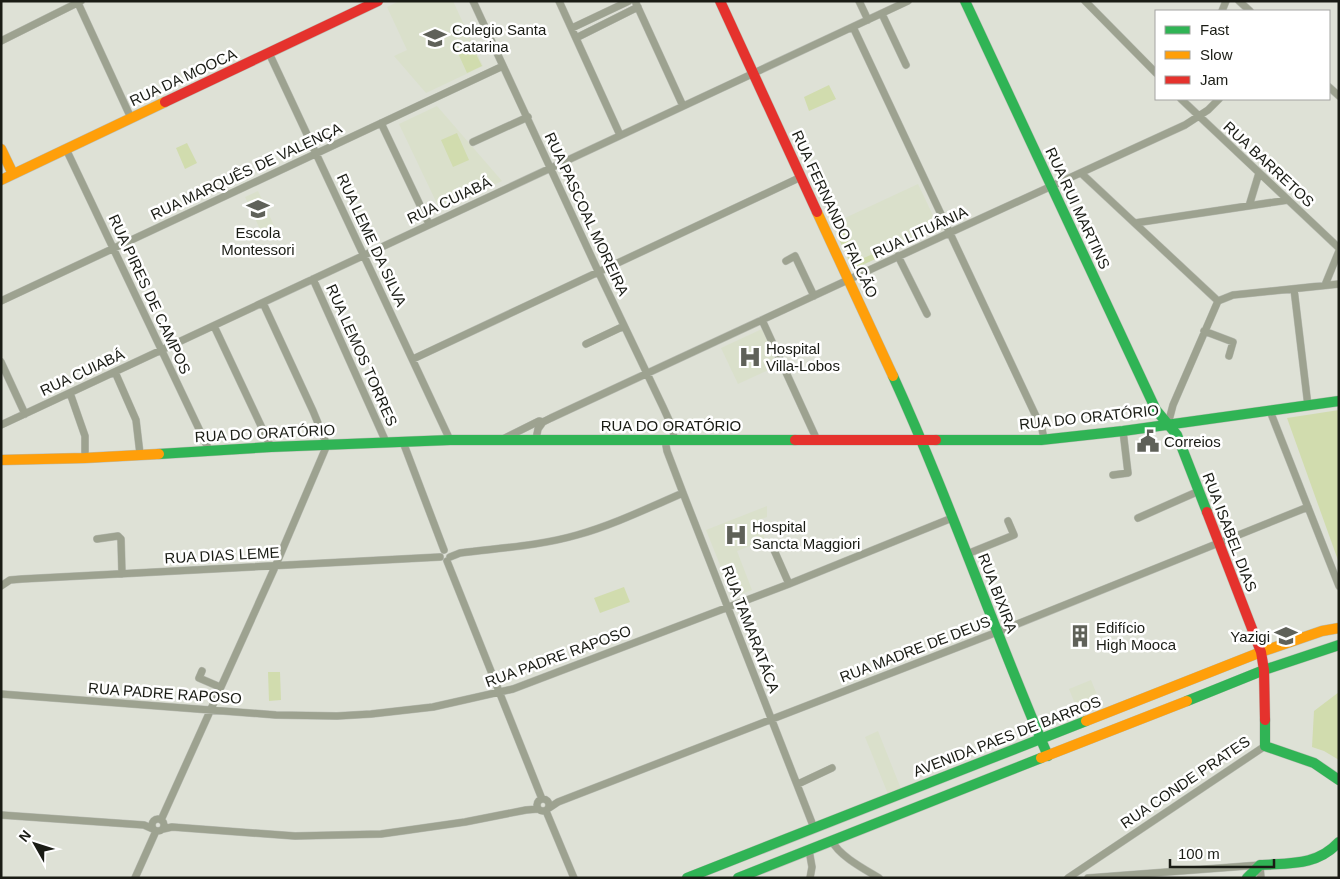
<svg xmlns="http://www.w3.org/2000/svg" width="1340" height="879" font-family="Helvetica,sans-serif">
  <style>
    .built { fill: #dae0cb }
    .green { fill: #d1dcae }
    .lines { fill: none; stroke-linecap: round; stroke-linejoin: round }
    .street-casing { stroke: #babdb4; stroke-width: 8 }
    .fast-casing { stroke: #babdb4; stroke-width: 11 }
    .slow-casing { stroke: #babdb4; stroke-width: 11 }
    .jam-casing { stroke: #babdb4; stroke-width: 11 }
    .street { stroke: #9da290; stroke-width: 7 }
    .fast { stroke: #30b455; stroke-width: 10 }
    .slow { stroke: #ff9f0a; stroke-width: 10 }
    .jam { stroke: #e5322d; stroke-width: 10 }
    .labels { text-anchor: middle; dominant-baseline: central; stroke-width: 5; stroke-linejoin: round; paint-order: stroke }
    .poi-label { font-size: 15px; fill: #1a1c15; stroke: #fff; text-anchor: start }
    .street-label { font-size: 15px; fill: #1a1c15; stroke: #fff }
  </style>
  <rect width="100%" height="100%" fill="#dee1d6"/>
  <path class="built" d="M399,1h54l30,65 -57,27 -32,-37 13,-6 -20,-43z
    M437,106l65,75 -62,29 -41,-86z
    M918,184l20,42v3l-85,40 -21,-45z
    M258,191l20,43 -13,6 -20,-43z
    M762,329l17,36 -41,19 -17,-36z
    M767,506v11l-6,2 2,5 -3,1 5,15 -28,11 15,39 -17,6 -3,-1 -26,-65z
    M1091,680l11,27 -22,9 -11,-27z
    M878,731l23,58 -13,5 -23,-57z"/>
  <path class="green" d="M471,44l11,22 -15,7 -10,-22z
    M829,85l7,14 -27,12 -5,-14z
    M457,133l12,27 -16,7 -12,-27z
    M187,143l10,20 -12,6 -9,-21z
    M843,230l14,31 18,-8 3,5 -25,11 -17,-36z
    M1339,410v153l-52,-145z
    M624,587l6,15 -30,11 -6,-15z
    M268,672h12l1,28 -12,1z
    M1339,692v68l-15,-9 -12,-4 2,-36z"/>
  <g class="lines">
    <defs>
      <path id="street" d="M473,1l125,270 65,136 10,22 1,11
        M559,1l61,134
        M635,1l48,105
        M859,1l9,19
        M1085,1l71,72
        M1239,1l11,10
        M78,3l53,115
        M1222,11l4,-10
        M882,14l24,51
        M853,27l189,402 2,10
        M572,28l57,-27
        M576,38l62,-31
        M1,41l80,-40
        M269,53l181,387
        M1329,87l10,9
        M1181,99l158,149
        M381,123l48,101
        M473,142l55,-25
        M66,149l143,301
        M1081,173l137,128
        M1249,206l10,-33
        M1135,223l153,-23
        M898,256l29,58
        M786,261l9,-5 19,40
        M313,279l73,163
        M1325,285l14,-34
        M1294,289l14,117
        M1,301l502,-235
        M762,320l55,120
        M214,326l57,121
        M1204,331l29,11 -4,14
        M586,344l38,-18
        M413,359l388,-182
        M1,362l24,52
        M115,372l21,48 4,34
        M70,393l15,43v22
        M1270,411l69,175
        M1168,424l5,-19 45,-104 15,-6 106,-11
        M1,425l907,-424
        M503,439l36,-18 4,1 8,-4 398,-185 236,-108 23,-15 11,-11
        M536,439l2,-10 5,-7
        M665,440l2,11 16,42 131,335
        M403,442l41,108
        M1113,475l15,-2 -5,-42
        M1138,518l61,-27
        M97,539l21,-3 3,3 1,35
        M774,550l15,34
        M967,554l47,-19 -6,-14
        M450,557l10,-4c38,-5 79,-7 117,-18 36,-10 71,-27 106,-42
        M447,561l95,238
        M1,586l9,-6 12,-1 418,-22
        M202,671l-3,7 21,9
        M1,694l275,21 61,1 34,-2 62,-7 80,-18 276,-105 163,-66
        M798,784l34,-16
        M537 805a6 6 0 1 1 12 0a6 6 0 1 1-12 0Z
        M549,808l9,-6 447,-173 303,-122
        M546,811l28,67
        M1,815l143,10 9,4
        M152 825a6 6 0 1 1 12 0a6 6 0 1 1-12 0Z
        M161,820l114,-253 52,-122 -14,-34 -50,-108
        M163,829l9,-2 123,9 86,-2 84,-12 61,-12 12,-1
        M832,841c7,15 34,29 47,37
        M809,850l3,17 -2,11
        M135,878l21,-47
        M1068,878l197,-132
        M1088,878l172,-13 1,13"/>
      <path id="fast" d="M965,1l191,409 21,25 30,77
        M893,376c57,125 101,255 155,380
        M936,440h105l82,-9 216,-30
        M159,454l112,-7 179,-7h345
        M1187,701l77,-31 75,-25
        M1265,720v26l49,17 25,17
        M687,878l399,-157
        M738,878l303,-120
        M1247,878l13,-13c30,-2 57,1 79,-23"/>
      <path id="slow" d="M1,149l12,25
        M1,180l164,-78
        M817,212l76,164
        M1,460l84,-2 74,-4
        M1086,721l175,-69 61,-21 17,-3
        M1041,758l146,-57"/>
      <path id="jam" d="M720,1l97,211
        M165,102l213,-101
        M795,440h141
        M1207,512l54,140 3,18 1,50"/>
    </defs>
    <use href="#street" class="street-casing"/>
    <use href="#fast" class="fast-casing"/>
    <use href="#slow" class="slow-casing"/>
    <use href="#jam" class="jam-casing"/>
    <use href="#street" class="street"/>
    <use href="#fast" class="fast"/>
    <use href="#slow" class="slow"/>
    <use href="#jam" class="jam"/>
  </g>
  <defs>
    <symbol id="school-bare" viewBox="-9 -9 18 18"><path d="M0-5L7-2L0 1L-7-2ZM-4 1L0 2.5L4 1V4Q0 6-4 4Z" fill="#5f6159" stroke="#fff" stroke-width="2.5" paint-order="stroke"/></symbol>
    <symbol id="hospital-bare" viewBox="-9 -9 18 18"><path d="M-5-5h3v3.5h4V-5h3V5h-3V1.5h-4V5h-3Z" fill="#5f6159" stroke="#fff" stroke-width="2.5" paint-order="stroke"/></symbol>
    <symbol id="civic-bare" viewBox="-9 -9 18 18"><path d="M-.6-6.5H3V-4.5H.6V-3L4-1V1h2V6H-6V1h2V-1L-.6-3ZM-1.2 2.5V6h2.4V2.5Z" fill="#5f6159" stroke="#fff" stroke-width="2.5" paint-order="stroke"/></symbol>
    <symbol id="building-bare" viewBox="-9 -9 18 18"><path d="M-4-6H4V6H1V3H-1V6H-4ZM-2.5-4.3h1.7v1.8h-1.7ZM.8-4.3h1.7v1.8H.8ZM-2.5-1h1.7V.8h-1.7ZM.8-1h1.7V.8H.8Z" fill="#5f6159" stroke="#fff" stroke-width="2.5" paint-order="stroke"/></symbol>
  </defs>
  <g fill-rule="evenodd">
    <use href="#school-bare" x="419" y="22" width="32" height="32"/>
    <use href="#school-bare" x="242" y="193" width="32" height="32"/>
    <use href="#hospital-bare" x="734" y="341" width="32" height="32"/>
    <use href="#civic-bare" x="1132" y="425" width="32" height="32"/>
    <use href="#hospital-bare" x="720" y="519" width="32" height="32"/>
    <use href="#building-bare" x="1064" y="620" width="32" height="32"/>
    <use href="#school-bare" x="1270" y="620" width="32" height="32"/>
  </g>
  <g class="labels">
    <g class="poi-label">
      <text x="452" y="29">Colegio Santa<tspan x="452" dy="17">Catarina</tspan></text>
      <text x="258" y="232" text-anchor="middle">Escola<tspan x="258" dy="17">Montessori</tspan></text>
      <text x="766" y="348">Hospital<tspan x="766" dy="17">Villa-Lobos</tspan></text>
      <text x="1164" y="441">Correios</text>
      <text x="752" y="526">Hospital<tspan x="752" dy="17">Sancta Maggiori</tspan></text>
      <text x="1096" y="627">Edifício<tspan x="1096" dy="17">High Mooca</tspan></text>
      <text x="1270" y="636" text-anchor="end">Yazigi</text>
    </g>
    <g class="street-label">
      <text transform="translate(183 77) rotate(-25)">RUA DA MOOCA</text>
      <text transform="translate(1269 164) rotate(43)">RUA BARRETOS</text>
      <text transform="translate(246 171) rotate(-25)">RUA MARQUÊS DE VALENÇA</text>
      <text transform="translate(449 200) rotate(-25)">RUA CUIABÁ</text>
      <text transform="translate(1078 208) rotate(65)">RUA RUI MARTINS</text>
      <text transform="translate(587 214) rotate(65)">RUA PASCOAL MOREIRA</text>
      <text transform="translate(835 214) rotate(65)">RUA FERNANDO FALCÃO</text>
      <text transform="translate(920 232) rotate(-25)">RUA LITUÂNIA</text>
      <text transform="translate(372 240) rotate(65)">RUA LEME DA SILVA</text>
      <text transform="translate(150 294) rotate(65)">RUA PIRES DE CAMPOS</text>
      <text transform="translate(362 355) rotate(66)">RUA LEMOS TORRES</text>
      <text transform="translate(82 372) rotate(-25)">RUA CUIABÁ</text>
      <text transform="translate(1089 417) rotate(-6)">RUA DO ORATÓRIO</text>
      <text x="671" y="425">RUA DO ORATÓRIO</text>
      <text transform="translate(265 433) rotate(-3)">RUA DO ORATÓRIO</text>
      <text transform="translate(1230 532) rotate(69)">RUA ISABEL DIAS</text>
      <text transform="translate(222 555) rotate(-3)">RUA DIAS LEME</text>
      <text transform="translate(998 593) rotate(69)">RUA BIXIRA</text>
      <text transform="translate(751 629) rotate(69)">RUA TAMARATÁCA</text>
      <text transform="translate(915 649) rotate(-21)">RUA MADRE DE DEUS</text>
      <text transform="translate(558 656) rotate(-20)">RUA PADRE RAPOSO</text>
      <text transform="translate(165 693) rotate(4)">RUA PADRE RAPOSO</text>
      <text transform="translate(1007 736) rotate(-21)">AVENIDA PAES DE BARROS</text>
      <text transform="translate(1185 782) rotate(-34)">RUA CONDE PRATES</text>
    </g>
  </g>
  <rect width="1340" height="879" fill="none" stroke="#1a1c15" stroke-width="5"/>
  <rect x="1155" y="10" width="175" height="90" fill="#ffffff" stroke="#a3a4a1"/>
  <rect x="1165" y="26" width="25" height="8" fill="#30b455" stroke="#a3a4a1"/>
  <text x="1200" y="35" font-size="15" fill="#1a1c15">Fast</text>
  <rect x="1165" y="51" width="25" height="8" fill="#ff9f0a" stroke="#a3a4a1"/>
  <text x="1200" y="60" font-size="15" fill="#1a1c15">Slow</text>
  <rect x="1165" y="76" width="25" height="8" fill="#e5322d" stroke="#a3a4a1"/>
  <text x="1200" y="85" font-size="15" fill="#1a1c15">Jam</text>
  <g transform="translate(35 844) rotate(309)" stroke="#ffffff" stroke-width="4" paint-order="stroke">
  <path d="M0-4L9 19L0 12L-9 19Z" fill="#1a1c15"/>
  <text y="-8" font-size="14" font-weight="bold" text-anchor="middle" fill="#1a1c15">N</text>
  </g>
  <path d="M1170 859v8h104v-8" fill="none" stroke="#1a1c15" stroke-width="2.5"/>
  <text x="1178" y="859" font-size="15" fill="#1a1c15" stroke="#ffffff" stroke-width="4" paint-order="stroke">100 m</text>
</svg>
